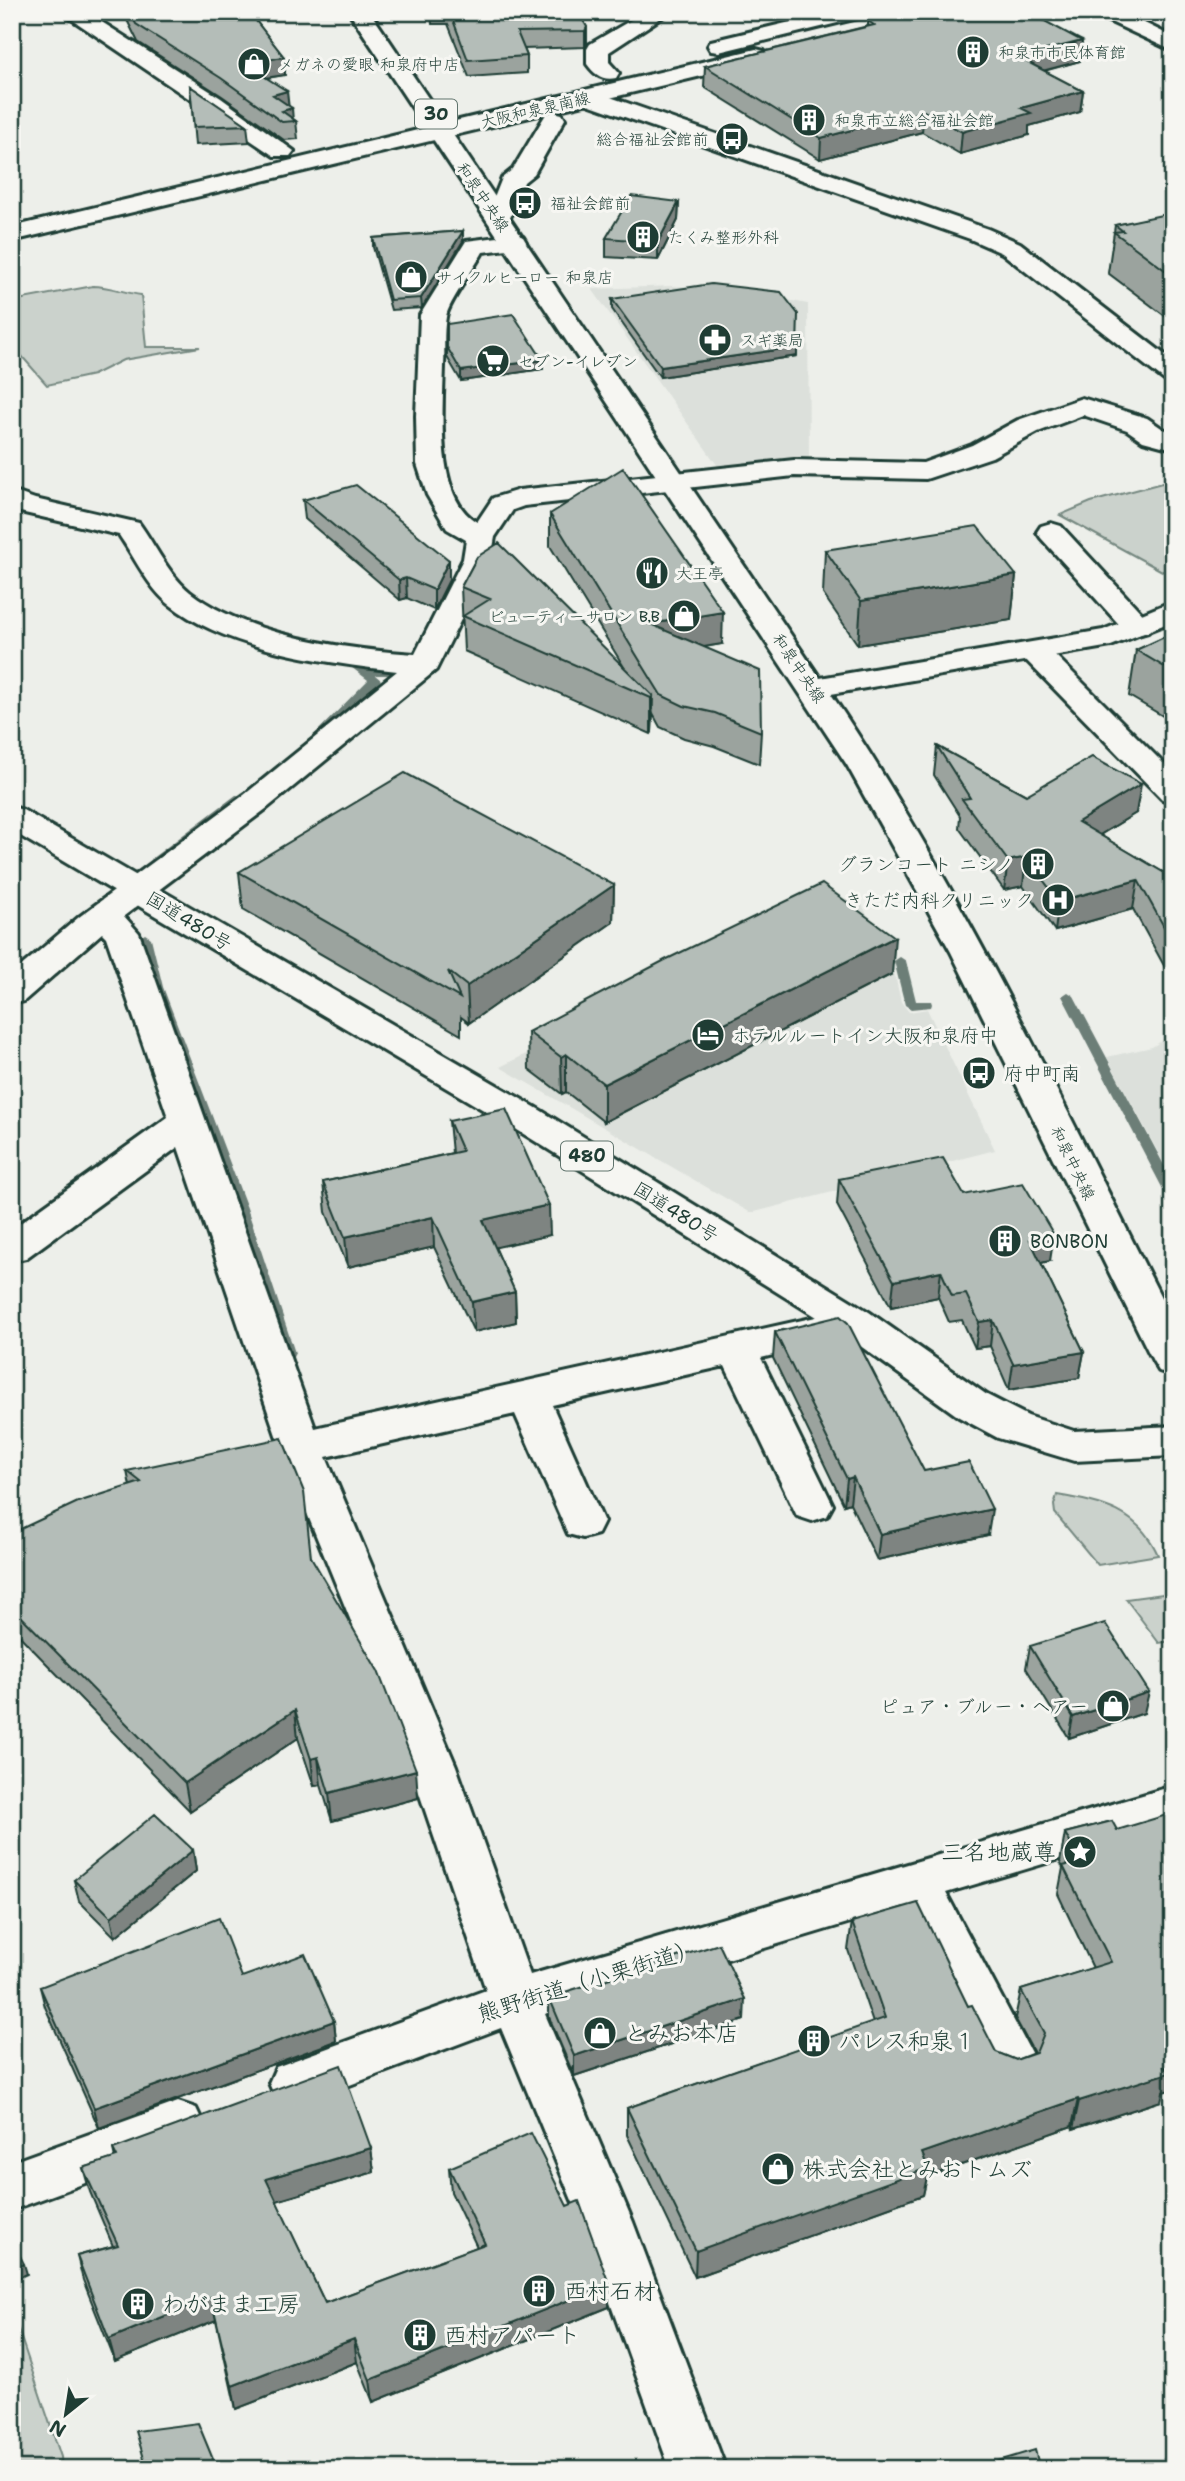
<svg xmlns="http://www.w3.org/2000/svg" width="1185" height="2481" font-family="'Shantell Sans','Klee One',sans-serif">
  <style>
    .built { fill: #dce0db }
    .green { fill: #cbd2cc; stroke: #758880; stroke-width: 2 }
    .lines { fill: none; stroke-linecap: round; stroke-linejoin: round }
    .stream { fill: #6c7e77; fill-rule: evenodd }
    .street-casing { stroke: #1f3d34; stroke-width: 6 }
    .secondary-casing { stroke: #1f3d34; stroke-width: 6 }
    .primary-casing { stroke: #1f3d34; stroke-width: 6 }
    .highway-casing { stroke: #1f3d34; stroke-width: 6 }
    .street { fill: #f6f6f2; fill-rule: evenodd }
    .secondary { fill: #f6f6f2; fill-rule: evenodd }
    .primary { fill: #f6f6f2; fill-rule: evenodd }
    .highway { fill: #f6f6f2; fill-rule: evenodd }
    .wall { fill: #9ba39e; stroke: #1f3d34; stroke-width: 2 }
    .shaded-wall { fill: #7e8481; stroke: #1f3d34; stroke-width: 2 }
    .building { fill: #b4bdb8; stroke: #1f3d34; stroke-width: 2 }
    .labels { text-anchor: middle; dominant-baseline: central; stroke-width: 6; stroke-linejoin: round; paint-order: stroke }
    .far-poi-label { font-size: 16px; fill: #1f3d34; stroke: #f6f6f2; text-anchor: start }
    .far-street-label { font-size: 16px; fill: #1f3d34; stroke: #f6f6f2 }
    .shield { fill: #f6f6f2; stroke: #60746d; stroke-width: 2 }
    .shield-label { font-size: 18px; font-weight: bold; fill: #1f3d34 }
    .poi-label { font-size: 19px; fill: #1f3d34; stroke: #f6f6f2; text-anchor: end }
    .street-label { font-size: 19px; fill: #1f3d34; stroke: #f6f6f2 }
    .near-poi-label { font-size: 23px; fill: #1f3d34; stroke: #f6f6f2; text-anchor: start }
    .near-street-label { font-size: 23px; fill: #1f3d34; stroke: #f6f6f2 }
  </style>
  <rect width="100%" height="100%" fill="#edefea"/>
  <filter id="ink" filterUnits="userSpaceOnUse"><feTurbulence type="fractalNoise" baseFrequency=".0143" numOctaves="2"/><feDisplacementMap in="SourceGraphic" scale="14" xChannelSelector="R" yChannelSelector="G"/><feConvolveMatrix kernelMatrix="1 2 1 2 8 2 1 2 1" color-interpolation-filters="sRGB"/></filter>
  <g filter="url(#ink)">
    <path class="built" d="M674,286l73,6 61,12 1,159 -89,6 -128,-180z
      M858,897l34,65 9,40 8,10 18,-3 68,141 -244,63 -251,-146 330,-165z
      M1173,1034v146l-66,-123 45,-10z"/>
    <path class="green" d="M93,286c17,0 31,7 48,9l5,52h54l-77,13 -30,15 -46,10 -35,-40v-44z
      M1173,480v97l-113,-62 31,-13z
      M1057,1495c46,8 81,15 101,60l-60,10 -43,-52 -1,-8z
      M1170,1593l3,8v40l-14,2 -33,-44z
      M12,2311l49,146 1,12h-50z"/>
    <g class="lines">
      <path class="stream" d="M340,658c10,2 18,7 26,10 12,3 24,-3 34,4l-6,3h-19l6,5 -70,70h-8v-4l65,-66 -17,-13 -15,-4v-4z
        M256,790l6,4 -9,8 -11,-1 -81,61 -4,1 -6,-4 85,-64 11,1z
        M145,934l6,4 12,49 84,221 48,145 -2,4h-10l-2,-4 -48,-145 -82,-221 -12,-49z
        M900,957l6,4 10,40h15l1,3 -1,3 -20,2 -6,-4 -11,-44z
        M1068,992l6,4 99,186v18l-7,-5 -104,-199z"/>
      <defs>
        <path id="street" d="M61,12h25l135,86 73,53 -4,5h-16z
          M645,12h25l-61,40v10l10,11 -3,5c-13,3 -21,-3 -29,-14v-15l3,-5z
          M1095,12h27l51,25v14l-75,-35z
          M554,112l8,2 3,5 -31,55 -10,8 -14,36 -3,5 -9,2 -9,-2 -3,-5 16,-40 11,-9 33,-55z
          M514,235l9,2 3,5 -3,5 -40,5c-8,15 -35,51 -37,65 -3,16 -1,33 -2,49 -1,42 -10,132 33,156l16,-24 26,-8 275,-30 129,3 49,-18 46,-25 64,-22 65,20 16,11 10,3v17l-30,-8 -16,-11 -44,-15 -45,17 -46,25 -66,22 -132,-3 -270,30 -11,4 -18,27 -4,22 -55,111 -170,139 -142,107 15,17 176,495 510,-113 14,4 6,10 -6,10 -78,19 72,147 -6,11 -15,5 -15,-5 -72,-150 -173,39 52,117 -6,12 -15,4 -15,-4 -53,-120 -189,43 130,309 74,209 643,-189v39l-227,68 90,169 -7,16 -18,7 -18,-7 -89,-172 -359,108 88,208 93,247h-56l-89,-247 -80,-194 -207,78 -18,-7 -7,-16 7,-16 210,-77 -76,-224 -130,-319 -102,-300 -152,111 -14,3v-32l156,-112 -62,-180 -4,-4 -78,68 -12,3v-30l67,-57 165,-122 153,-124c-70,-8 -171,-21 -228,-67 -21,-17 -34,-46 -50,-69l-103,-24 -4,-2v-18l23,8 104,24c16,22 29,51 51,69 57,44 155,57 225,62l48,-95 3,-19 -19,-11 -20,-34 -10,-31 -1,-48 4,-101 46,-74z
          M1051,523l10,3 87,94 4,6 -4,6 -11,3 -11,-3 -85,-94 -4,-6 4,-6z
          M1035,643l11,3 127,127v29l-11,-3 -138,-141 -4,-6 4,-6z
          M178,2102l18,6 8,17 -8,17 -184,68v-48z"/>
        <path id="secondary" d="M349,12h21l450,666 283,-48 70,-29v20l-62,25 -280,48c133,197 234,415 342,627v55l-14,-5 -6,-10 -202,-409 -104,-187z
          M590,90l398,139 32,14 153,118v21l-9,-2 -162,-127 -32,-14 -388,-137 -3,-5 3,-5z"/>
        <path id="primary" d="M832,12h37l-3,4 -147,36 -8,-1 -3,-5 3,-5z
          M756,49l8,2 3,5 -3,5 -752,180v-14z"/>
        <path id="highway" d="M12,807l11,3 517,300 329,202 118,83 41,21 46,15 99,-5v30l-99,5 -76,-23 -39,-21 -118,-85 -327,-204 -502,-297z"/>
      </defs>
      <use href="#street" class="street-casing"/>
      <use href="#secondary" class="secondary-casing"/>
      <use href="#primary" class="primary-casing"/>
      <use href="#highway" class="highway-casing"/>
      <use href="#street" class="street"/>
      <use href="#secondary" class="secondary"/>
      <use href="#primary" class="primary"/>
      <use href="#highway" class="highway"/>
    </g>
    <path class="wall" d="M123,12h126l35,45 1,18 -18,3 21,28 5,13 3,2 2,18 -14,1 -62,-44 -84,-54z
      M431,12h147l9,15v17l-2,3 -61,2 3,7v17l-58,4 -21,-53h-16z
      M868,21l214,20 -2,20 -36,10 39,20 -3,21 -51,14v9l-69,19 -38,-22 -102,27 -116,-72 1,-21 163,-40z
      M190,86l57,39 2,17 -54,3z
      M679,202l-1,18 -20,40 -52,-3v-19z
      M1173,214v108l-65,-49 7,-48z
      M463,231v10l-41,67 -31,2 -18,-63v-9z
      M612,299l185,57 -137,21 -48,-68z
      M447,324l96,36v9l-82,12 -14,-24z
      M303,500l146,60v20l-15,30 -27,-12 -7,2 -95,-81z
      M550,514l172,130 -18,3 57,85 -2,32 -45,-18 -30,-8 -24,-11 -7,-13 -1,18 -1,2 -187,-83 -3,-64 16,-30 147,110 -74,-121z
      M825,550l191,25 -5,45 -153,25 -35,-51z
      M1173,633v89l-44,-26 7,-46z
      M937,746l89,49 110,18 -36,22 73,43v104l-40,-73 -78,22 -32,-45 -19,4 -45,-62 1,-12 -26,-41z
      M239,872l375,13 -1,37 -144,101 -8,-6v18l-218,-126z
      M892,974l-288,148 -38,-30 -4,2 -33,-25 -1,-37z
      M449,1121l101,114 -55,12 20,45 1,30 -42,10 -40,-85 -86,20 -22,-55 -3,-30 129,-29z
      M839,1179l125,16 86,66 -9,2 43,89 -5,26 -70,12 -19,-44 -15,2 -13,-28 -13,2 -11,-25 -47,10 -54,-102z
      M775,1332l149,139 64,64 -111,25 -27,-57 -6,2 -71,-147z
      M127,1471l184,86 107,241 -86,23 -11,-36 -7,1 -16,-48 -108,73 -178,-183v-95l118,-47z
      M1030,1646l114,67 -75,25 -43,-70z
      M1112,1821l51,271 -2,9 -88,28 -1,-3 -145,51 -4,18 -228,82 -68,-142v-27l246,-85 -25,-73 4,-28 116,84 28,46 20,8 18,-7 -19,-35 6,-28 72,-22 -35,-74 5,-26 -3,-6 5,-29z
      M193,1850l3,21 -81,66 -36,-36 -5,-21z
      M242,1977l92,44 2,20 -237,87 -54,-121 -5,-20z
      M549,1997l195,23 -170,56 -25,-59z
      M371,2148l3,24 -98,29 49,102 152,-56 -26,-55 -2,-24 118,38 42,78v23l-236,95 -16,-40 -121,47 -20,-89 -101,41 -32,-81 -6,-24 36,-10 -23,-54 -7,-24 32,-10 -2,-9z"/>
    <path class="shaded-wall" d="M587,27v17l-2,3v-16z
      M1082,41l-2,20 -64,17 2,-21z
      M284,57l1,18 -40,6 -2,-18z
      M287,91l2,18 -16,-14z
      M1083,91l-3,21 -51,14v9l-69,19 2,-22 59,-24z
      M292,108l1,13 -11,-10z
      M924,111l-2,21 -102,27 1,-21z
      M679,202l-1,18 -20,40v-18z
      M463,231v10l-41,67 -1,-10z
      M797,347v9l-137,21 1,-10z
      M543,360v9l-82,12v-10z
      M449,560v20l-15,30v-20z
      M1016,575l-5,45 -153,25 3,-44z
      M406,578l1,20 -7,2 -1,-20z
      M723,612l-1,32 -73,12 1,-32z
      M653,696l-1,36 -1,2v-36z
      M1141,784l-5,29 -63,38 5,-29z
      M1026,857l-3,29 -19,4 4,-29z
      M1138,880l-5,29 -78,22 4,-30z
      M614,885l-1,37 -144,101 -2,-37z
      M895,937l-3,37 -288,148v-38z
      M566,1054v38l-4,2 -1,-37z
      M549,1205l1,30 -66,15 -1,-30z
      M433,1217l1,30 -86,20 -3,-30z
      M1054,1235l-4,26 -24,5 4,-26z
      M941,1271l-3,26 -47,10 3,-26z
      M515,1292l1,30 -42,10 -2,-30z
      M993,1320l-3,26 -15,2 4,-26z
      M1084,1352l-5,26 -70,12 4,-26z
      M853,1477l-3,26 -6,2 3,-26z
      M992,1509l-4,26 -111,25 3,-26z
      M1149,1692l-5,21 -75,25 4,-21z
      M295,1710l3,28 -108,73 -5,-28z
      M318,1757l3,28 -7,1 -3,-27z
      M416,1770l2,28 -86,23 -3,-28z
      M193,1850l3,21 -81,66 -4,-20z
      M745,1999l-1,21 -170,56v-20z
      M334,2021l2,20 -237,87 -5,-20z
      M1173,2064v25l-10,3 -2,9 -88,28 6,-28z
      M1078,2099l-6,27 -145,51 -4,18 -228,82 1,-26 226,-98z
      M371,2148l3,24 -104,31 -4,-24z
      M24,2264l3,10 -15,7v-12z
      M609,2284v23l-236,95 -3,-22z
      M211,2297l5,23 -101,41 -6,-22z
      M354,2339l3,23 -121,47 -4,-23z"/>
    <path class="building" d="M130,12h119l35,45 -41,6 44,28 -14,4 19,13 -10,3 14,10 -14,1 -61,-44 -85,-54z
      M450,12h128l9,15 -2,4 -68,1 10,24 -59,4z
      M906,12h122l54,29 -64,16 65,34 -62,17 10,5 -69,19 -38,-21 -103,27 -116,-72 169,-41 -6,-4z
      M190,86l57,39 -53,2z
      M631,196l48,6 -21,40 -52,-4z
      M1171,213l2,1v62l-59,-44 9,-1 -8,-6z
      M463,231l-42,67 -31,2 -17,-62z
      M711,284l70,8 17,22 -1,33 -136,20 -49,-68z
      M513,314l30,46 -82,11 -14,-24v-23z
      M623,468l100,144 -73,12 110,47 1,61 -46,-19 -31,-7 -23,-11 -111,-181z
      M356,485l93,75 -15,30 -28,-12 -7,2 -96,-80z
      M977,526l39,49 -155,26 -36,-51z
      M499,543l154,153 -2,2 -188,-82 27,-17 -29,-12 16,-30z
      M1173,633v39l-37,-22z
      M937,746l89,49 66,-38 49,27 -63,38 95,56v65l-35,-63 -79,21 -33,-44 -18,4 -46,-62 8,-1z
      M405,773l209,112 -147,101 -19,-15 12,27 -221,-126z
      M822,884l73,53 -291,147 -38,-30 -5,3 -33,-25 137,-72z
      M506,1109l43,96 -66,15 32,72 -43,10 -39,-85 -88,20 -22,-55 139,-31 -13,-30z
      M943,1158l21,37 59,-12 31,52 -24,5 54,112 -71,12 -20,-44 -14,2 -13,-28 -14,2 -11,-25 -47,10 -55,-102z
      M840,1316l8,7 76,148 45,-9 23,47 -112,25 -27,-57 -6,2 -72,-147z
      M282,1438l22,54 7,65 67,114 38,99 -87,23 -11,-36 -7,2 -16,-49 -110,73 -173,-176v-74l66,-31 63,-20 -14,-11z
      M1105,1623l44,69 -76,25 -43,-71z
      M1173,1813v251l-9,3 5,6 -90,28 -1,-2 -156,54 6,15 -232,83 -69,-143 258,-90 -33,-96 66,-19 50,103 4,-1 24,47 20,8 20,-7 8,-20 -23,-43 90,-28 -48,-96 17,-4 -15,-29 47,-12 5,9z
      M155,1814l38,36 -82,67 -37,-37z
      M219,1918l23,59 63,-23 29,67 -240,87 -54,-121z
      M719,1944l26,55 -171,57 -25,-59z
      M341,2065l30,83 -105,31 59,124 160,-59 -36,-76 82,-35 36,73 12,-5 30,83 -239,96 -16,-41 -122,47 -21,-89 -102,42 -32,-83 41,-11 -35,-77 34,-11 -4,-8z
      M12,2240l12,24 -12,5z
      M198,2423l19,46h-70l-11,-38z
      M1035,2450l5,19h-69z"/>
  </g>
  <defs>
    <symbol id="building-disc" viewBox="-11 -11 22 22"><circle r="9.5" fill="#1f3d34" stroke="#f6f6f2"/><path d="M-4-6H4V6H1V3H-1V6H-4ZM-2.5-4.3h1.7v1.8h-1.7ZM.8-4.3h1.7v1.8H.8ZM-2.5-1h1.7V.8h-1.7ZM.8-1h1.7V.8H.8Z" fill="#fff"/></symbol>
    <symbol id="shop-disc" viewBox="-11 -11 22 22"><circle r="9.5" fill="#1f3d34" stroke="#f6f6f2"/><path d="M-5-2.5h2.3a2.7 3.5 0 0 1 5.4 0H5L5.5 6h-11ZM-1.5-2.5h3a1.5 2.3 0 0 0-3 0Z" fill="#fff"/></symbol>
    <symbol id="bus-disc" viewBox="-11 -11 22 22"><circle r="9.5" fill="#1f3d34" stroke="#f6f6f2"/><path d="M-5-6H5V4H4V6H2V4H-2V6H-4V4H-5ZM-3.5-4V0h7V-4ZM-3.5 1.2v1.5H-2V1.2ZM2 1.2v1.5H3.5V1.2Z" fill="#fff"/></symbol>
    <symbol id="pharmacy-disc" viewBox="-11 -11 22 22"><circle r="9.5" fill="#1f3d34" stroke="#f6f6f2"/><path d="M-2-6h4v4h4v4h-4v4h-4v-4h-4v-4h4Z" fill="#fff"/></symbol>
    <symbol id="supermarket-disc" viewBox="-11 -11 22 22"><circle r="9.5" fill="#1f3d34" stroke="#f6f6f2"/><path d="M-6-5.5h2.5l.6 2H6L4.5 2H-2.5L-4.4-4H-6ZM-1.5 3.2a1.3 1.3 0 1 0 .1 0ZM3 3.2a1.3 1.3 0 1 0 .1 0Z" fill="#fff"/></symbol>
    <symbol id="restaurant-disc" viewBox="-11 -11 22 22"><circle r="9.5" fill="#1f3d34" stroke="#f6f6f2"/><path d="M-5-6h1v4h1v-4h1v4h1v-4h1v5L-1.5 .5V6h-2V.5L-5-1ZM5-6V6H3V1.5H1.5Q1.5-4 5-6Z" fill="#fff"/></symbol>
    <symbol id="hospital-disc" viewBox="-11 -11 22 22"><circle r="9.5" fill="#1f3d34" stroke="#f6f6f2"/><path d="M-5-5h3v3.5h4V-5h3V5h-3V1.5h-4V5h-3Z" fill="#fff"/></symbol>
    <symbol id="hotel-disc" viewBox="-11 -11 22 22"><circle r="9.5" fill="#1f3d34" stroke="#f6f6f2"/><path d="M-6-4.5h1.5V1H6V5H4.5V3h-9V5H-6ZM-4 0a1.8 1.8 0 1 1 3.6 0ZM.5 0V-2.5h3Q6-2.5 6 0Z" fill="#fff"/></symbol>
    <symbol id="sight-disc" viewBox="-11 -11 22 22"><circle r="9.5" fill="#1f3d34" stroke="#f6f6f2"/><path d="M0-6L1.8-2.2L6-1.7L2.9 1.2L3.7 5.4L0 3.3L-3.7 5.4L-2.9 1.2L-6-1.7L-1.8-2.2Z" fill="#fff"/></symbol>
  </defs>
  <g fill-rule="evenodd">
    <use href="#building-disc" x="954" y="33" width="38" height="38"/>
    <use href="#shop-disc" x="235" y="45" width="38" height="38"/>
    <use href="#building-disc" x="790" y="101" width="38" height="38"/>
    <use href="#bus-disc" x="713" y="120" width="38" height="38"/>
    <use href="#bus-disc" x="506" y="184" width="38" height="38"/>
    <use href="#building-disc" x="624" y="218" width="38" height="38"/>
    <use href="#shop-disc" x="392" y="258" width="38" height="38"/>
    <use href="#pharmacy-disc" x="696" y="321" width="38" height="38"/>
    <use href="#supermarket-disc" x="474" y="342" width="38" height="38"/>
    <use href="#restaurant-disc" x="633" y="554" width="38" height="38"/>
    <use href="#shop-disc" x="665" y="597" width="38" height="38"/>
    <use href="#building-disc" x="1019" y="845" width="38" height="38"/>
    <use href="#hospital-disc" x="1039" y="881" width="38" height="38"/>
    <use href="#hotel-disc" x="689" y="1016" width="38" height="38"/>
    <use href="#bus-disc" x="960" y="1054" width="38" height="38"/>
    <use href="#building-disc" x="986" y="1222" width="38" height="38"/>
    <use href="#shop-disc" x="1094" y="1687" width="38" height="38"/>
    <use href="#sight-disc" x="1061" y="1833" width="38" height="38"/>
    <use href="#shop-disc" x="581" y="2014" width="38" height="38"/>
    <use href="#building-disc" x="795" y="2022" width="38" height="38"/>
    <use href="#shop-disc" x="759" y="2150" width="38" height="38"/>
    <use href="#building-disc" x="520" y="2272" width="38" height="38"/>
    <use href="#building-disc" x="119" y="2285" width="38" height="38"/>
    <use href="#building-disc" x="401" y="2316" width="38" height="38"/>
  </g>
  <g class="labels">
    <g class="far-poi-label">
      <text x="998" y="52">和泉市市民体育館</text>
      <text x="278" y="64">メガネの愛眼 和泉府中店</text>
      <text x="834" y="120">和泉市立総合福祉会館</text>
      <text x="708" y="139" text-anchor="end">総合福祉会館前</text>
      <text x="550" y="203">福祉会館前</text>
      <text x="668" y="237">たくみ整形外科</text>
      <text x="436" y="277">サイクルヒーロー 和泉店</text>
      <text x="740" y="340">スギ薬局</text>
      <text x="518" y="361">セブン-イレブン</text>
      <text x="676" y="573">大王亭</text>
      <text x="660" y="616" text-anchor="end">ビューティーサロン B.B</text>
    </g>
    <g class="far-street-label">
      <text transform="translate(535 110) rotate(-13)">大阪和泉泉南線</text>
      <text transform="translate(483 197) rotate(56)">和泉中央線</text>
      <text transform="translate(799 668) rotate(56)">和泉中央線</text>
      <text transform="translate(1073 1163) rotate(64)">和泉中央線</text>
    </g>
    <g class="shield">
      <rect x="415" y="99.5" width="42" height="29" rx="5"/>
      <rect x="561" y="1141.5" width="52" height="29" rx="5"/>
    </g>
    <g class="shield-label">
      <text x="436" y="114">30</text>
      <text x="587" y="1156">480</text>
    </g>
    <g class="poi-label">
      <text x="1014" y="864">グランコート ニシノ</text>
      <text x="1034" y="900">きただ内科クリニック</text>
      <text x="732" y="1035" text-anchor="start">ホテルルートイン大阪和泉府中</text>
      <text x="1004" y="1073" text-anchor="start">府中町南</text>
      <text x="1030" y="1241" text-anchor="start">BONBON</text>
      <text x="1088" y="1706">ピュア・ブルー・ヘアー</text>
    </g>
    <g class="street-label">
      <text transform="translate(189 921) rotate(31)">国道480号</text>
      <text transform="translate(676 1212) rotate(32)">国道480号</text>
    </g>
    <g class="near-poi-label">
      <text x="1056" y="1852" text-anchor="end">三名地蔵尊</text>
      <text x="624" y="2033">とみお本店</text>
      <text x="838" y="2041">パレス和泉１</text>
      <text x="802" y="2169">株式会社とみおトムズ</text>
      <text x="564" y="2291">西村石材</text>
      <text x="162" y="2304">わがまま工房</text>
      <text x="444" y="2335">西村アパート</text>
    </g>
    <g class="near-street-label">
      <text transform="translate(588 1981) rotate(-17)">熊野街道（小栗街道）</text>
    </g>
  </g>
  <rect width="1185" height="2481" fill="none" stroke="#f6f6f2" stroke-width="42"/>
  <rect x="21" y="21" width="1143" height="2439" fill="none" stroke="#1f3d34" stroke-width="2.5" filter="url(#ink)"/>
  <g transform="translate(66 2414) rotate(210)" stroke="#f6f6f2" stroke-width="5" paint-order="stroke">
  <path d="M0-5L12 26L0 18L-12 26Z" fill="#1f3d34"/>
  <text y="-10" font-size="19" font-weight="bold" text-anchor="middle" fill="#1f3d34">N</text>
  </g>
</svg>
